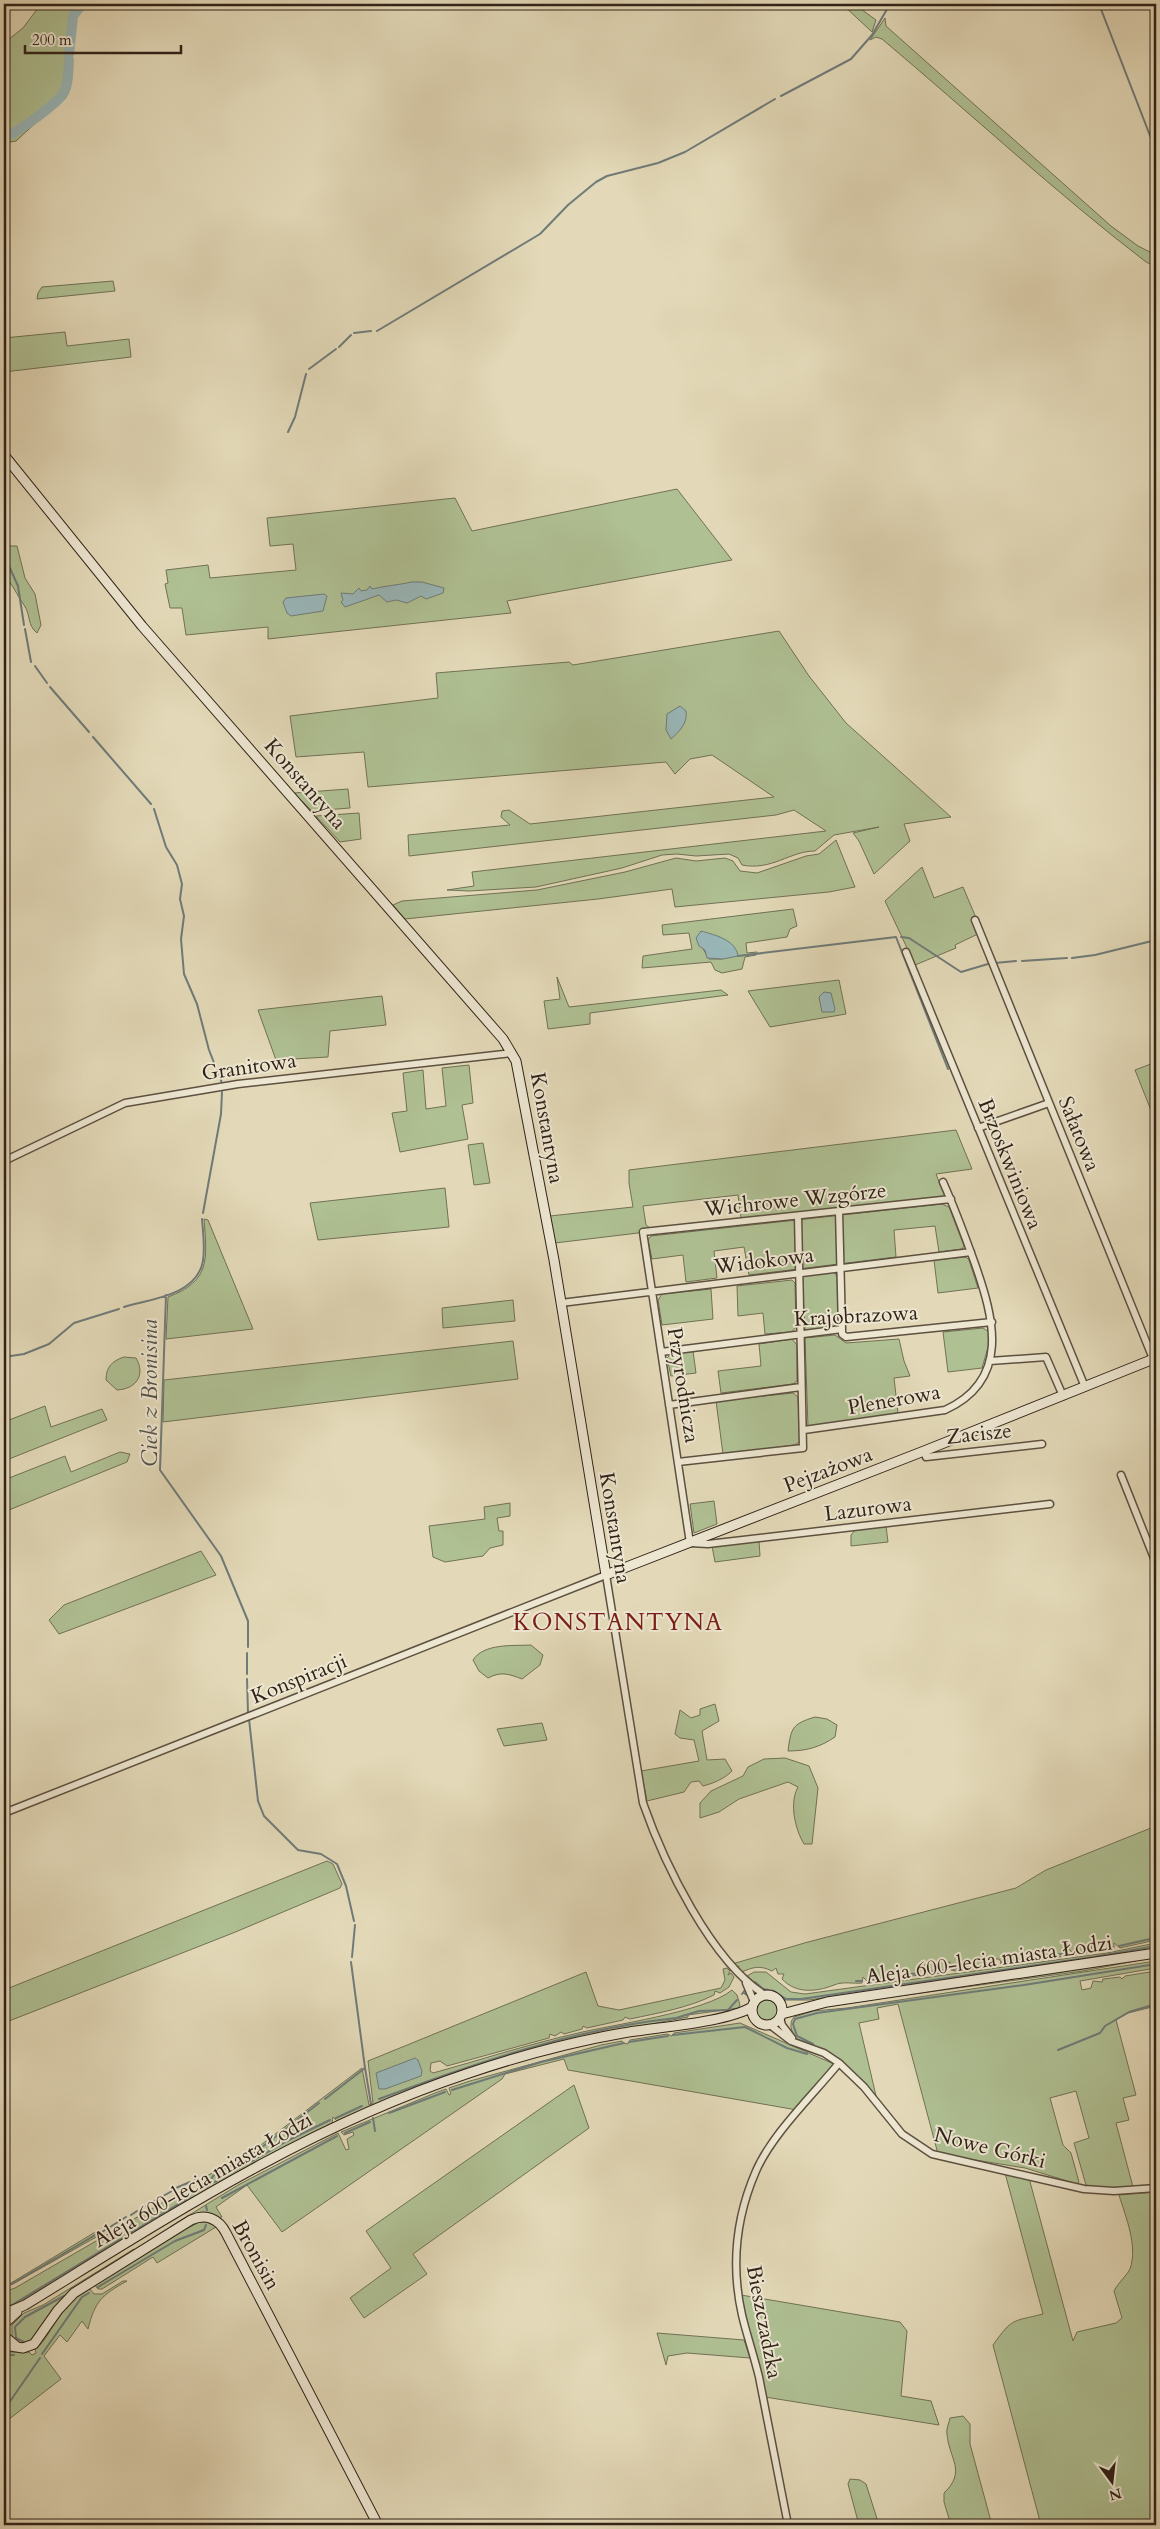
<svg xmlns="http://www.w3.org/2000/svg" width="1160" height="2529" font-family="Cardo,serif">
  <style>
    .green { fill: #afc093; stroke: #707156; fill-rule: evenodd }
    .water { fill: #99b7b9; stroke: #6f7b79 }
    .lines { fill: none; stroke-linecap: round; stroke-linejoin: round }
    .stream { stroke: #6f7b79; stroke-width: 2 }
    .river { stroke: #99b7b9; stroke-width: 10 }
    .street-casing { stroke: #5d5040; stroke-width: 9 }
    .secondary-casing { stroke: #302218; stroke-width: 11 }
    .street { stroke: #ede6d1; stroke-width: 6 }
    .secondary { stroke: #ede6d1; stroke-width: 9 }
    .labels { text-anchor: middle; dominant-baseline: central; stroke-width: 4; stroke-linejoin: round; paint-order: stroke }
    .street-label { font-size: 21px; fill: #302218; stroke: #ede6d1 }
    .water-label { font-size: 22px; font-style: italic; fill: #504f48; stroke: #ede6d1 }
    .quarter-label { font-size: 24px; letter-spacing: 1px; fill: #7a1f14; stroke: #ede6d1 }
  </style>
  <rect width="100%" height="100%" fill="#e3d9b8"/>
  <filter id="stains"><feTurbulence type="fractalNoise" baseFrequency=".004" numOctaves="4"/><feColorMatrix values="0 0 0 0 .2 0 0 0 0 .09 0 0 0 0 .02 0 0 0 .5 -.17"/></filter>
  <radialGradient id="worn" r=".72"><stop offset=".6" stop-color="#630" stop-opacity="0"/><stop offset="1" stop-color="#630" stop-opacity=".3"/></radialGradient>
  <path class="green" d="M41,4h43l-7,7 -11,87 -13,9 -37,34 -12,2v-100l19,-15z
    M842,4h12l22,16 -4,12z
    M885,18l1,8 225,200 27,20 18,9v12l-10,-5c-91,-70 -176,-149 -264,-223l-6,-2 -6,3z
    M113,281l2,10 -78,8 1,-6 4,-6z
    M65,332l2,14 62,-7 2,18 -127,15v-34z
    M677,489l55,71 -225,41 4,12 -243,26v-12l-82,8 -4,-27h-12l-5,-24 3,-1 -2,-13 42,-5 2,13 86,-8 -3,-26 -23,2 -3,-28 188,-20 17,33z
    M4,546h13l8,32 10,16 6,31 -4,8c-10,-8 -6,-18 -13,-28 -7,-10 -11,-20 -20,-30z
    M779,631l30,45 37,47 105,94 -47,7 6,17 -36,33 -15,-33 -6,-8 26,-6 -45,8 -19,16c-25,0 -43,20 -73,14l-4,-7 -9,-4 -33,2 -19,-2 -15,1 -40,13 -86,19 -67,4 -22,-1 27,-4 -2,-14 354,-41 -32,-21 -18,5 -367,41 -1,-21 102,-10 -9,-8 1,-6 7,-1 21,14 244,-27 -62,-42 -22,4 -15,15 -9,-12 -298,25 -4,-35 -68,5 -6,-41 148,-18 -2,-25 133,-11 4,3z
    M348,789l2,19 -38,3 -18,-18z
    M359,813l2,26 -21,3 -24,-26z
    M836,840l19,47 -26,5 -154,15 -3,-18 -74,10 -193,20 -12,-14 9,-4 135,-11 88,-18 51,-14 20,3 29,-3 8,3 7,10 17,2 49,-17 13,-2z
    M922,867l12,31 29,-11 19,45 -27,13 1,3 -41,17 -30,-64z
    M793,909l4,17 -7,3 -3,8 -41,6 1,10 10,-1 -1,3 -11,2 -3,12 -20,4 -7,-3 -4,-8 -69,6 1,-12 49,-7 -3,-16 -26,2 -1,-10zM717,936l13,7 -7,16h-14l-7,-12z
    M557,977l12,30 152,-17 7,5 -138,18v11l-42,5 -4,-28 16,-2z
    M839,980l7,34 -76,13 -22,-36z
    M382,996l4,29 -56,6 -2,26 -52,3 -18,-50z
    M1156,1062v61l-21,-53z
    M469,1065l4,38 -11,2 6,34 -68,13 -8,-39 15,-2 -4,-38 20,-3 3,39 20,-3 -4,-38z
    M956,1130l16,39 -36,5 9,23 -204,21 -3,-23 -95,11 3,19 4,3 -12,5 -83,10 -5,-27 83,-9 -4,-24v-13z
    M483,1143l7,40 -16,2 -6,-40z
    M445,1188l4,39 -131,13 -8,-37z
    M942,1204l7,3 15,39 -2,3 -23,3 -4,-26 -41,4 2,27 -147,18 -5,-28 -30,4 3,27 -31,4 -3,-27 -31,4 -4,-19 3,-4z
    M204,1219l4,1 45,109 -87,10 2,-42c43,-16 39,-38 36,-78z
    M966,1257l3,3 9,28 -40,5 -4,-33z
    M834,1271l3,6 2,50 -34,4 -3,-55z
    M792,1280l3,3 1,44 -4,5 -27,2 -2,-21 -25,3 -1,-30z
    M711,1289l2,30 -51,6 -4,-25 4,-6z
    M513,1300l2,21 -72,7 -1,-20z
    M983,1328l6,4v12l-7,24 -34,4 -5,-40z
    M835,1335l11,8 53,-4 5,22 6,15 -16,2 4,35 -90,14 -3,-89z
    M792,1339l5,6v36l-4,3 -72,9 -3,-22 43,-5 -2,-22z
    M513,1341l5,38 -355,43 1,-42z
    M693,1351l3,22 -25,3 -4,-18 4,-4z
    M124,1357l12,1c10,17 0,31 -19,32l-11,-10c0,-13 6,-19 18,-23z
    M793,1393l5,4 2,44 -5,4 -72,9 -7,-53z
    M45,1406l6,21 51,-18 5,11 -103,41v-39z
    M120,1452l10,2 -3,8 -123,50v-32l61,-24 6,16z
    M714,1501l3,23 -23,9 -4,-29z
    M510,1503v13l-13,2 2,13h4v14l-13,3 -7,8 -38,6 -12,-5 -4,-31 56,-7 -1,-12z
    M886,1526l2,16 -37,4v-11l4,-5z
    M759,1541l1,15 -45,6 -3,-16z
    M201,1551l15,24 -157,59 -10,-14 15,-15z
    M531,1645l12,10 -3,10 -18,14c-13,-5 -21,-8 -34,-1l-9,-7 -6,-11c11,-17 40,-14 58,-15z
    M715,1704l4,17 -17,10 5,29 18,-1 7,12c-8,8 -18,12 -29,15l-4,-5 -8,1 -7,10 -37,9 -6,-30 58,-10 -5,-21 -14,-2 -5,-4 5,-24 11,8 9,-3v-6z
    M815,1717l12,2 10,6 -2,12c-15,10 -28,14 -47,14 3,-23 4,-27 27,-34z
    M542,1723l5,17 -43,6 -7,-17z
    M785,1758l24,8 9,22 -6,56h-8c-9,-15 -15,-41 -6,-57l-10,-5 -49,17 -20,13 -19,6v-15l11,-12 32,-15 5,-9 16,-8z
    M1156,1826v114l-36,8 -6,-5v6l-16,3 -4,-6h-2l-1,6 -17,3 -4,-5h-4l-1,6 -62,9 -4,-6h-4l-1,7 -39,5 -4,-1 -1,-8 -4,1 -1,10 -18,1 -3,-10 -4,1v10l-25,3 -4,-5 -4,1 -1,5 -18,3 -5,-5 -1,6c-8,1 -19,-2 -28,2 -18,7 -38,9 -52,-6l2,-5h-6l-2,-6 -4,3c-12,-6 -19,-4 -30,1l-4,-3 1,-3 -3,1 -4,-3 76,-22 208,-54 30,-18z
    M327,1861l6,3 9,20 -2,4 -107,45 -229,90v-33z
    M1156,1943v6l-347,51h-24l-11,-7 -9,-2 -18,-15 7,-4h12l25,20 14,2 302,-41z
    M1156,1957l-73,14 -228,31z
    M1156,1961v7l-76,13 2,9 9,-2 2,-7 9,1 1,-3 17,-2 2,2 3,-3 31,-5v35l-28,7 -12,7 20,75 -13,3 6,22 -13,3 17,64 -34,1 -13,-3 -12,-42 15,-5 -13,-47 -26,7 13,47 8,8 8,29 -2,2 -52,-16 -87,-14 -40,-150 -21,4 2,11 -20,4 18,77c-13,-15 -25,-32 -42,-43 -12,-8 -27,-12 -40,-19 -3,-7 -7,-14 -1,-21l19,-6 34,-3z
    M727,1968l3,3 -2,4 3,-2 3,4 -5,10 -9,6 -5,-2 -1,4c-26,13 -56,18 -84,24l-5,-2 -2,3 -36,8 -4,-2 -1,3 -18,5 -3,-2 -6,4 -5,-2 -1,4 -102,28 -7,-5 -9,2 -1,8 3,2c47,-13 93,-28 141,-39 36,-9 132,-22 158,-44l5,5 3,10 -2,3 -50,7v2l-58,11 -225,64 -68,29 -4,-4 -1,6 -79,40 -147,88 -1,-2 -13,8 1,2c-18,11 -72,49 -89,50v-17l11,-4 169,-98 5,-1 4,4 8,-3 -2,-6 4,-6 50,-27 109,-83 7,37 4,-2 -5,-42 218,-89 12,34 21,4 102,-22 4,-8 -2,-11z
    M756 2011a11 11 0 1 1 22 0a11 11 0 1 1-22 0Z
    M740,2023l94,41 -37,46 -229,-40 -4,-11 -59,15 -3,5 -220,153 -35,-47 -31,22 6,10 -52,10 68,-42 100,-52 8,17 3,-1 -2,-10 7,-4 -1,-3 -9,3 -3,-3 94,-39 11,-4 3,6 2,-1 -2,-6 21,-7 131,-36 21,-4 3,3 4,-1 1,-3 37,-6 5,2 2,-3z
    M574,2085l15,43 -176,126 14,20 -63,44 -14,-20 41,-30 -25,-37z
    M1005,2173l24,5 44,163 4,-9 39,-9 6,-5 -8,-27c4,-8 14,-17 16,-22 8,-23 -4,-51 -11,-74l37,-3v333h-115l-48,-180c20,-28 19,-23 50,-31z
    M200,2222h7l9,5 -59,36 -4,-6 -51,32h-4l-4,-5 85,-52z
    M97,2231l1,5 -87,49v-2z
    M134,2249l-57,38 -43,53 -14,4 -8,-5v-14l12,-12 19,-8z
    M123,2281h4c-25,14 -32,20 -39,48l-6,-8 -15,21 -7,-7 -16,21 17,23 -57,44v-71h25l3,3 4,-2 -1,-4c13,-9 17,-25 26,-37 8,-10 18,-17 28,-24l5,6h8z
    M741,2295l159,27 7,9 -6,65 30,5 8,24 -174,-28z
    M657,2333l87,7 6,18 -63,-5 -19,3 -2,9z
    M963,2416l7,8v20l22,81h-41l-7,-23v-9c23,-22 5,-34 3,-59 -1,-5 2,-11 3,-16z
    M850,2479l10,1 6,4 13,41h-20l-11,-41z"/>
  <path class="water" d="M412,582h10l22,6 -1,5 -17,6 -5,-3 -14,7 -11,-3 -9,2 -8,-7 -34,12 -4,-5 2,-2 -2,-7 12,1 6,-6 2,3 6,-1 3,-4 2,3c12,-3 26,-4 40,-7z
    M324,594l3,2 -4,15 -32,5 -4,-3 -4,-11 3,-4z
    M680,706l6,5c2,12 -7,21 -15,28l-5,-9 1,-16z
    M701,931c14,4 35,9 37,25l-15,3 -16,-1 -2,-8 -6,-4 -3,-8z
    M824,992l7,1 4,16 -1,3h-12l-3,-15z
    M415,2058l3,2 4,11 -1,5 -36,13h-6l-3,-16z"/>
  <g class="lines">
    <path class="stream" d="M1099,4l57,147
      M781,96l70,-37 21,-24 18,-31
      M377,331l163,-97 28,-29 28,-23 11,-6 51,-13 27,-11 90,-53
      M354,333l17,-2
      M339,347l12,-12
      M309,369l27,-20
      M288,432l7,-15 11,-43
      M4,555l14,31 6,39
      M25,629l6,33
      M35,666l12,17
      M50,687l39,45
      M93,737l58,67
      M154,809l12,38 11,18 5,19 -2,15 4,17 -3,23 3,35 13,30 12,46 13,33
      M901,937l8,1 52,34 27,-8
      M738,956l158,-19 52,132
      M1072,958l23,-3 61,-15
      M1022,961l45,-3
      M995,963l21,-2
      M203,1213l18,-99 1,-22
      M166,1295l-6,175 61,86 27,65v26
      M124,1307c26,-8 69,-11 78,-42 4,-14 1,-32 0,-46
      M4,1357l20,-3 25,-10 25,-21 45,-14
      M247,1674v-21
      M247,1679l1,34
      M249,1719l9,82 6,15 34,34 23,4 16,10 9,22 8,35
      M1119,1946l31,-7
      M1097,1950l16,-3
      M1073,1953l17,-2
      M352,1957l3,-32
      M1001,1963l43,-8 21,-1
      M953,1969l42,-5
      M927,1972l18,-2
      M895,1976l25,-3
      M868,1980l17,-2
      M856,1981h6
      M755,1982l8,7 11,2 12,8h15l292,-42 63,-11
      M744,1993l6,4
      M742,1994l3,-4
      M673,2035l72,-8 42,21 20,6
      M629,2042l39,-6
      M813,2044l-16,-8 -4,-12 2,-5 22,-6 207,-28 132,-21
      M1058,2050l42,-17 5,-7 24,-14 27,-8
      M365,2068l6,36
      M452,2090l89,-28 83,-19
      M325,2099l40,-31 -14,-106
      M379,2099c96,-36 195,-70 297,-81l23,-7 29,-1 9,-10
      M389,2113l56,-21
      M336,2118l26,-12
      M373,2118l2,13
      M345,2133l25,-11
      M195,2179h3
      M202,2181l5,3
      M215,2182l72,-41 43,-21
      M207,2187l6,-11 44,-25 62,-48
      M176,2188l14,-6
      M222,2198l115,-62
      M206,2206l1,4
      M142,2208l30,-17
      M131,2215l6,-4
      M102,2232l24,-15
      M12,2284l85,-50
      M4,2286h3
      M98,2287l77,-46 29,-11 2,-5
      M4,2306l8,-1 178,-108
      M24,2342l-8,-4 -1,-11 10,-10 39,-21
      M42,2354l40,-57 7,-4
      M4,2355h10
      M4,2410l36,-52"/>
    <path class="river" d="M69,54l4,-38 9,-12
      M4,137c12,-3 51,-32 59,-43 6,-9 5,-24 6,-34"/>
    <defs>
      <path id="street" d="M975,920l181,446
        M906,952l179,435
        M978,1128l71,-25
        M4,1161l121,-58 113,-19 274,-31
        M951,1199l-308,33 47,311 18,1 342,-40
        M839,1211l3,118
        M561,1303l410,-51
        M661,1352l181,-23v5l4,3 146,-15
        M990,1361l56,-4 17,39
        M669,1405l132,-18
        M804,1430l141,-20c66,-30 49,-92 30,-146 -10,-28 -20,-55 -32,-82
        M924,1451l2,6 116,-13
        M678,1462l125,-14 -5,-232
        M1121,1475l35,88
        M4,1813l602,-238 37,228c21,60 68,158 122,192
        M746,1983l8,19
        M780,2018l2,7 10,13
        M770,2025l21,16 33,12 15,10 25,24 38,47 30,20 152,35 30,2 42,-3
        M788,2525c-10,-49 -19,-99 -29,-148 -5,-21 -12,-41 -17,-62 -11,-49 -6,-98 14,-144 16,-37 57,-76 83,-108"/>
      <path id="secondary" d="M4,455l138,171 361,413 13,22 38,199 52,315 318,-124 232,-93
        M752 2010a15 15 0 1 1 30 0a15 15 0 1 1-30 0Z
        M782,2014l45,-12 329,-49
        M4,2314l21,-9c145,-89 281,-178 444,-232 50,-17 102,-31 154,-40 33,-6 102,-10 129,-26
        M4,2324l13,-12
        M4,2336l12,10
        M4,2345l19,3 11,-4 24,-34 16,-17 117,-73c15,-7 28,-1 35,13l152,292"/>
    </defs>
    <use href="#street" class="street-casing"/>
    <use href="#secondary" class="secondary-casing"/>
    <use href="#street" class="street"/>
    <use href="#secondary" class="secondary"/>
  </g>
  <g class="labels">
    <g class="street-label">
      <text transform="translate(305 784) rotate(49)">Konstantyna</text>
      <text transform="translate(249 1067) rotate(-8)">Granitowa</text>
      <text transform="translate(547 1128) rotate(80)">Konstantyna</text>
      <text transform="translate(1079 1134) rotate(68)">Sałatowa</text>
      <text transform="translate(1010 1164) rotate(68)">Brzoskwiniowa</text>
      <text transform="translate(795 1200) rotate(-6)">Wichrowe Wzgórze</text>
      <text transform="translate(764 1261) rotate(-7)">Widokowa</text>
      <text transform="translate(856 1316) rotate(-3)">Krajobrazowa</text>
      <text transform="translate(683 1385) rotate(81)">Przyrodnicza</text>
      <text transform="translate(894 1400) rotate(-10)">Plenerowa</text>
      <text transform="translate(979 1434) rotate(-6)">Zacisze</text>
      <text transform="translate(828 1470) rotate(-21)">Pejzażowa</text>
      <text transform="translate(868 1509) rotate(-7)">Lazurowa</text>
      <text transform="translate(615 1528) rotate(81)">Konstantyna</text>
      <text transform="translate(299 1679) rotate(-22)">Konspiracji</text>
      <text transform="translate(989 1960) rotate(-8)">Aleja 600-lecia miasta Łodzi</text>
      <text transform="translate(990 2148) rotate(14)">Nowe Górki</text>
      <text transform="translate(203 2180) rotate(-30)">Aleja 600-lecia miasta Łodzi</text>
      <text transform="translate(256 2255) rotate(61)">Bronisin</text>
      <text transform="translate(764 2322) rotate(79)">Bieszczadzka</text>
    </g>
    <g class="water-label">
      <text transform="translate(150 1393) rotate(-90)">Ciek z Bronisina</text>
    </g>
    <g class="quarter-label">
      <text x="618" y="1622">KONSTANTYNA</text>
    </g>
  </g>
  <rect width="1160" height="2529" fill="none" stroke="#e3d9b8" stroke-width="20"/>
  <rect x="5" y="5" width="1150" height="2519" fill="none" stroke="#302218" stroke-width="2.5"/>
  <rect x="10" y="10" width="1140" height="2509" fill="none" stroke="#302218"/>
  <g transform="translate(1112 2482) rotate(165)" stroke="#ede6d1" stroke-width="4" paint-order="stroke">
  <path d="M0-4L9 19L0 12L-9 19Z" fill="#302218"/>
  <text y="-8" font-size="14" font-weight="bold" text-anchor="middle" fill="#302218">N</text>
  </g>
  <path d="M25 45v8h156v-8" fill="none" stroke="#302218" stroke-width="2.5"/>
  <text x="32" y="45" font-size="15" fill="#302218" stroke="#ede6d1" stroke-width="4" paint-order="stroke">200 m</text>
  <rect width="100%" height="100%" filter="url(#stains)"/>
  <rect width="100%" height="100%" fill="url(#worn)"/>
</svg>
